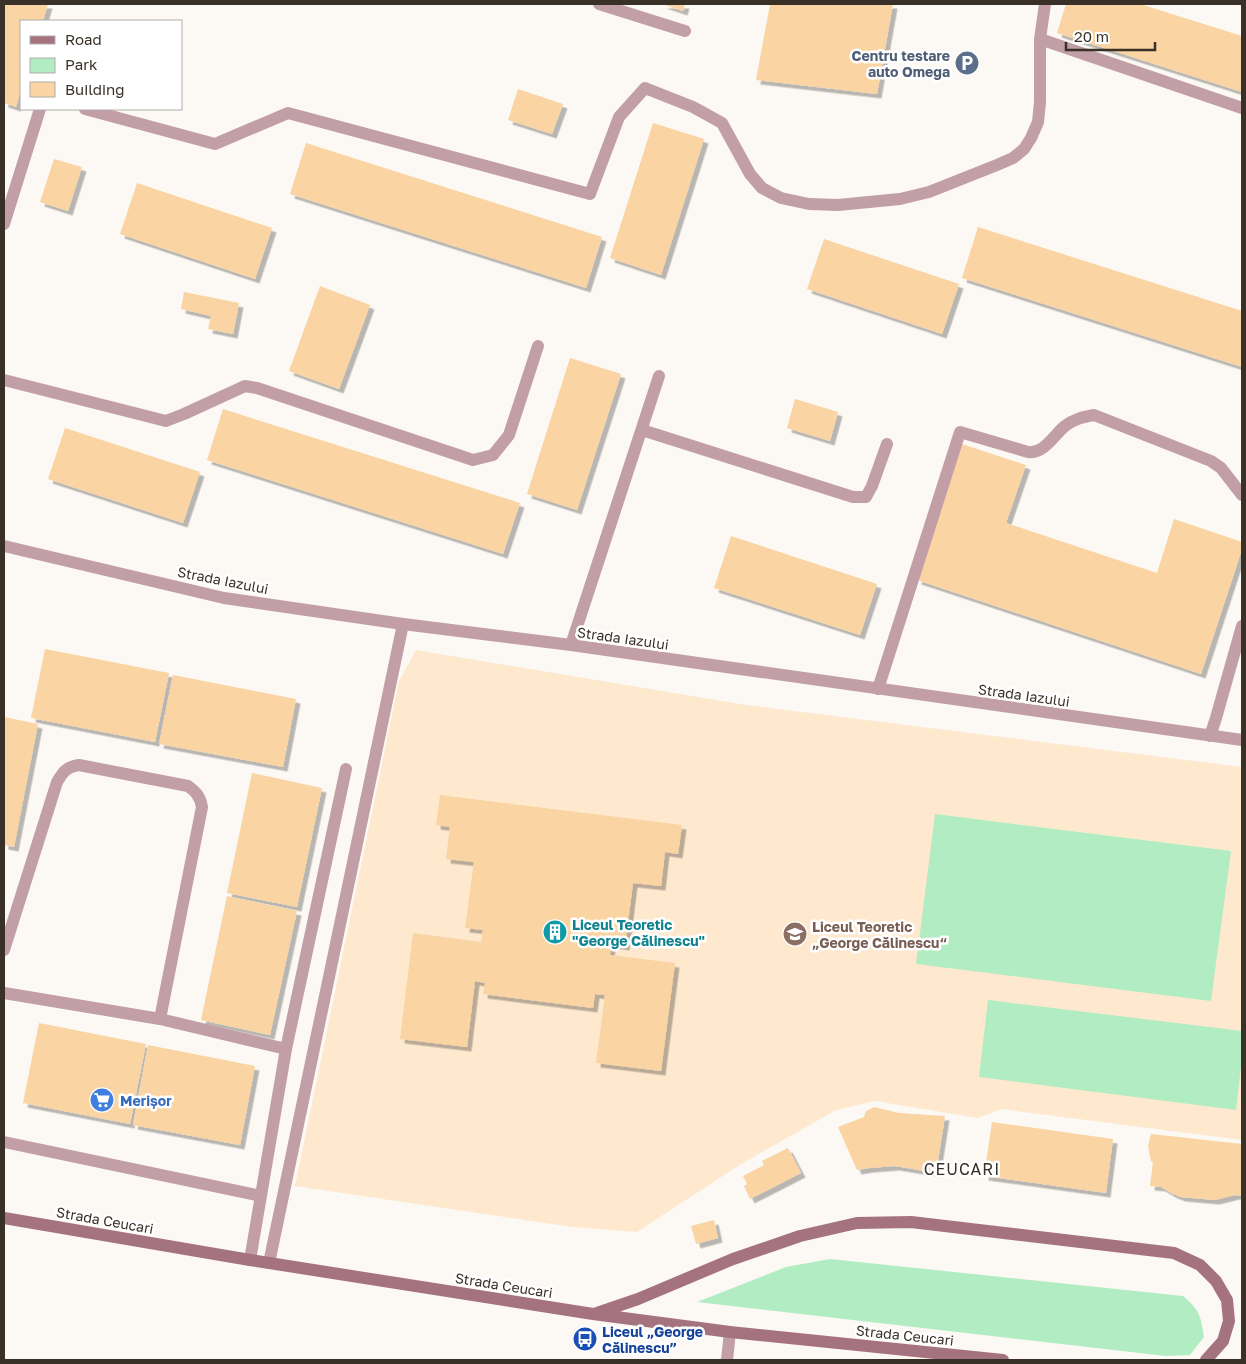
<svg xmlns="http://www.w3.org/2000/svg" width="1246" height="1364" font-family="'Golos Text',sans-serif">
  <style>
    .built { fill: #fee9cf }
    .green { fill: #b1ecc3 }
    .building { fill: #fad4a2; filter: url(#shadow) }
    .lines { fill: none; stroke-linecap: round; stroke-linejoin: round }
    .lane { stroke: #c29ea6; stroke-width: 12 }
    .street { stroke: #c29ea6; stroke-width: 12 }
    .secondary { stroke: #a5727f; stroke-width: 12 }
    .labels { text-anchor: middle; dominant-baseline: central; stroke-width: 5; stroke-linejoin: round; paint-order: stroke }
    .service-label { font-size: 14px; font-weight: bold; fill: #4e5e75; stroke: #fff; text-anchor: end }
    .street-label { font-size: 14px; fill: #393127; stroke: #fff }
    .culture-label { font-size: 14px; font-weight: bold; fill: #0d838f; stroke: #fff; text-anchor: start }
    .education-label { font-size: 14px; font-weight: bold; fill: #785e54; stroke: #fff; text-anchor: start }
    .shop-label { font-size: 14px; font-weight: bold; fill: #366cbe; stroke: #fff; text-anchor: start }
    .transit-label { font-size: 14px; font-weight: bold; fill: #164399; stroke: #fff; text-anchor: start }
    .quarter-label { font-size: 16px; letter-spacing: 1px; fill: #393127; stroke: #fff }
  </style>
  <defs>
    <filter id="shadow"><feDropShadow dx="4.5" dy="4.5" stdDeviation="0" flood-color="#0004"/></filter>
  </defs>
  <rect width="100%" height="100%" fill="#fcf8f3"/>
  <path class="built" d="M416,650l330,55 496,62v373l-241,-31 -23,9 -103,-17 -39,9 -95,54 -104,68 -65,-5 -277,-41 104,-505z"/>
  <path class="green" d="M935,814l296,37 -20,150 -295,-37z
    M988,1000l254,31v27l-6,52 -257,-33z
    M830,1259l353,37c17,14 18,21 21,41l-14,18 -24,1 -469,-54 89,-35z"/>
  <path class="building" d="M4,4h44l-5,17h-22v68l-5,18 -12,-4z
    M662,4h23l-2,7z
    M770,4h123l-16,90 -121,-14z
    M1066,4h74l102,32v56l-185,-59z
    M518,89l45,15 -11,30 -44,-14z
    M653,123l51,16 -43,136 -51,-17z
    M306,143l296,94 -16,51 -296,-94z
    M54,159l28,8 -14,44 -28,-9z
    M137,183l135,45 -17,51 -135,-45z
    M978,227l264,84v56l-280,-89z
    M824,239l135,45 -17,50 -135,-45z
    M320,286l50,19 -31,84 -50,-18z
    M184,292l55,11 -6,31 -25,-5 3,-13 -30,-7z
    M570,358l51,16 -44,136 -50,-16z
    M795,399l43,13 -8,29 -43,-13z
    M223,409l297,94 -17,51 -296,-94z
    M65,428l135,44 -17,51 -135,-44z
    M962,444l64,21 -20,58 151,50 17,-54 68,23v7l-41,125 -284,-94z
    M731,536l146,48 -17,51 -146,-47z
    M45,649l124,24 -14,69 -124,-24z
    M173,675l123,24 -13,68 -124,-23z
    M4,717l34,7 -24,123 -10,-2z
    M252,773l70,15 -25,119 -70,-14z
    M440,795l242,30 -4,29 -13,-2 -4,34 -28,-3 -8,63 -14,-2 -1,11 65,8 -14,108 -65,-8 9,-68 -10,-1 -2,14 -110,-14 2,-11 -10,-2 -8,66 -67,-8 13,-106 68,9 2,-12 -18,-2 9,-66 -28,-3 4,-32 -14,-2z
    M227,896l70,15 -27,124 -69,-15z
    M39,1023l107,21 -16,80 -107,-21z
    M148,1045l107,21 -15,79 -107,-20z
    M874,1107l25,6 46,3 -9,57 -41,-7 -26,2 -12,2 -19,-43 26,-10 2,-6z
    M992,1122l121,17 -7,54 -122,-17z
    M1151,1134l91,10v52l-7,-1 -20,5 -34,-3 -8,-3 -12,-7 -11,-1 3,-24 -2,-1 -3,-15z
    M788,1148l13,25 -51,26 -6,-13 3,-2 -4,-8 21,-11 -2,-4z
    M714,1220l4,18 -22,6 -5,-18z"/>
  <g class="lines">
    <path class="lane" d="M599,4l86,27
      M1040,39l202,69
      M85,109l130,35 73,-31 302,81 29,-77 26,-29 48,19 29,16 28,51 12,14 19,10 28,6 29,1 62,-6 29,-7 68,-27 16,-7 11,-9 7,-11 7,-16 2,-20v-63l5,-35
      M4,224l36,-115
      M4,380l162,41 18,-7 61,-28 12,2 216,72 20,-5 16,-20 29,-89
      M642,430l211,67h13l6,-11 15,-42
      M571,645l88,-269
      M878,689l82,-257 68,20c16,2 26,-17 37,-26 9,-7 18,-9 29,-11l117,46 10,7 21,27
      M1210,736l6,-18 26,-92
      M4,950l53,-168c6,-10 9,-15 22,-17l109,21c8,6 12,10 14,21l-42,212
      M4,993l156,26 126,30
      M4,1142l257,54
      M250,1260l36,-211 60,-280
      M269,1263l134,-639
      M727,1360l3,-28"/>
    <path class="street" d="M4,546l220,52 179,26 168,21 671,95"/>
    <path class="secondary" d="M4,1218l246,42 343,54 137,18 273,28
      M597,1313l41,-14 95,-40 67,-23 57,-13 54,-1 263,31 26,12 16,16 11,19 2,21 -6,20 -17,19"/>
  </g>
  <defs>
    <symbol id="parking-disc" viewBox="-11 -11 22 22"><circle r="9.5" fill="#5c6f8a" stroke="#fff"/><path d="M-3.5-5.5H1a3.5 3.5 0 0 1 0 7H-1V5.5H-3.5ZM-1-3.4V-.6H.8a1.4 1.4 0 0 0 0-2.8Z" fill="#fff"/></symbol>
    <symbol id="building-disc" viewBox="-11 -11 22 22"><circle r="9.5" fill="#0f9aa8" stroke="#fff"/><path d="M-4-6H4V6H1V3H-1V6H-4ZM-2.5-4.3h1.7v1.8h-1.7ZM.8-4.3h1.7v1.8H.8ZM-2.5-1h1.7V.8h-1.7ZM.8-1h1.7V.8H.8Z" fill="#fff"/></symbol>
    <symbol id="school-disc" viewBox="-11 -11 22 22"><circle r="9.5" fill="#8d6e63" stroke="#fff"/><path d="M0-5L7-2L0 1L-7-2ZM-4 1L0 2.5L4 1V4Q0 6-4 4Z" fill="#fff"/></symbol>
    <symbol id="supermarket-disc" viewBox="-11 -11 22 22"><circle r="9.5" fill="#3f7fe0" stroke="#fff"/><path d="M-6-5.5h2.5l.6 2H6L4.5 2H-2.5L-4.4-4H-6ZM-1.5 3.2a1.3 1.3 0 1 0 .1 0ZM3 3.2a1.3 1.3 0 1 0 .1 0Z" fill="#fff"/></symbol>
    <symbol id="bus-disc" viewBox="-11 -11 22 22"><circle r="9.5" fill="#1a4fb4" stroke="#fff"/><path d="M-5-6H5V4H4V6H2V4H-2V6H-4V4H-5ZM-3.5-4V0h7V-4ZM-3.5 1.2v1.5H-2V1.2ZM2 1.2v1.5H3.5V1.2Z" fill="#fff"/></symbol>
  </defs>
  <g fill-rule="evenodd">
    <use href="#parking-disc" x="953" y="49" width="28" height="28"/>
    <use href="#building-disc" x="541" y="918" width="28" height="28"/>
    <use href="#school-disc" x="781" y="920" width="28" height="28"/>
    <use href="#supermarket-disc" x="88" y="1086" width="28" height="28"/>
    <use href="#bus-disc" x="571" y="1325" width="28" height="28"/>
  </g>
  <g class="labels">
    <g class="service-label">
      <text x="950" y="55">Centru testare<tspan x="950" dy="16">auto Omega</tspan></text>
    </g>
    <g class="street-label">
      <text transform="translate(223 580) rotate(11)">Strada Iazului</text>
      <text transform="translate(623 638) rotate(8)">Strada Iazului</text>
      <text transform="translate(1024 695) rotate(8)">Strada Iazului</text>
      <text transform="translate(105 1220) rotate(10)">Strada Ceucari</text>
      <text transform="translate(504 1285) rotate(9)">Strada Ceucari</text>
      <text transform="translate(905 1335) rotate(6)">Strada Ceucari</text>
    </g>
    <g class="culture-label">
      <text x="572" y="924">Liceul Teoretic<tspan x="572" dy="16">"George Călinescu"</tspan></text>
    </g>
    <g class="education-label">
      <text x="812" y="926">Liceul Teoretic<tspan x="812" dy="16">„George Călinescu“</tspan></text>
    </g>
    <g class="shop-label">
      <text x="120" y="1100">Merișor</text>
    </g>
    <g class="transit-label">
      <text x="602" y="1331">Liceul „George<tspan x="602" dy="16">Călinescu”</tspan></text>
    </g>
    <g class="quarter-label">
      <text x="962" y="1169">CEUCARI</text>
    </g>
  </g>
  <rect width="1246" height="1364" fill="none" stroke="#393127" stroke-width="10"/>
  <rect x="20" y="20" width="162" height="90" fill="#ffffff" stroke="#b0ada9"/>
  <rect x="30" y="36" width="25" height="8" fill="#a5727f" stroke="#b0ada9"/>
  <text x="65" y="45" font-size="15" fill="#393127">Road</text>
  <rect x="30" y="58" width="25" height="15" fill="#b1ecc3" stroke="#b0ada9"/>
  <text x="65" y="70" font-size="15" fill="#393127">Park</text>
  <rect x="30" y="82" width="25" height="15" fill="#fad4a2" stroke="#b0ada9"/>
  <text x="65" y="95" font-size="15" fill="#393127">Building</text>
  <path d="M1066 42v8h89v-8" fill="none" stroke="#393127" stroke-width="2.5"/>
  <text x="1074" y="42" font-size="15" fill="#393127" stroke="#ffffff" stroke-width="4" paint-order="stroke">20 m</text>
</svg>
